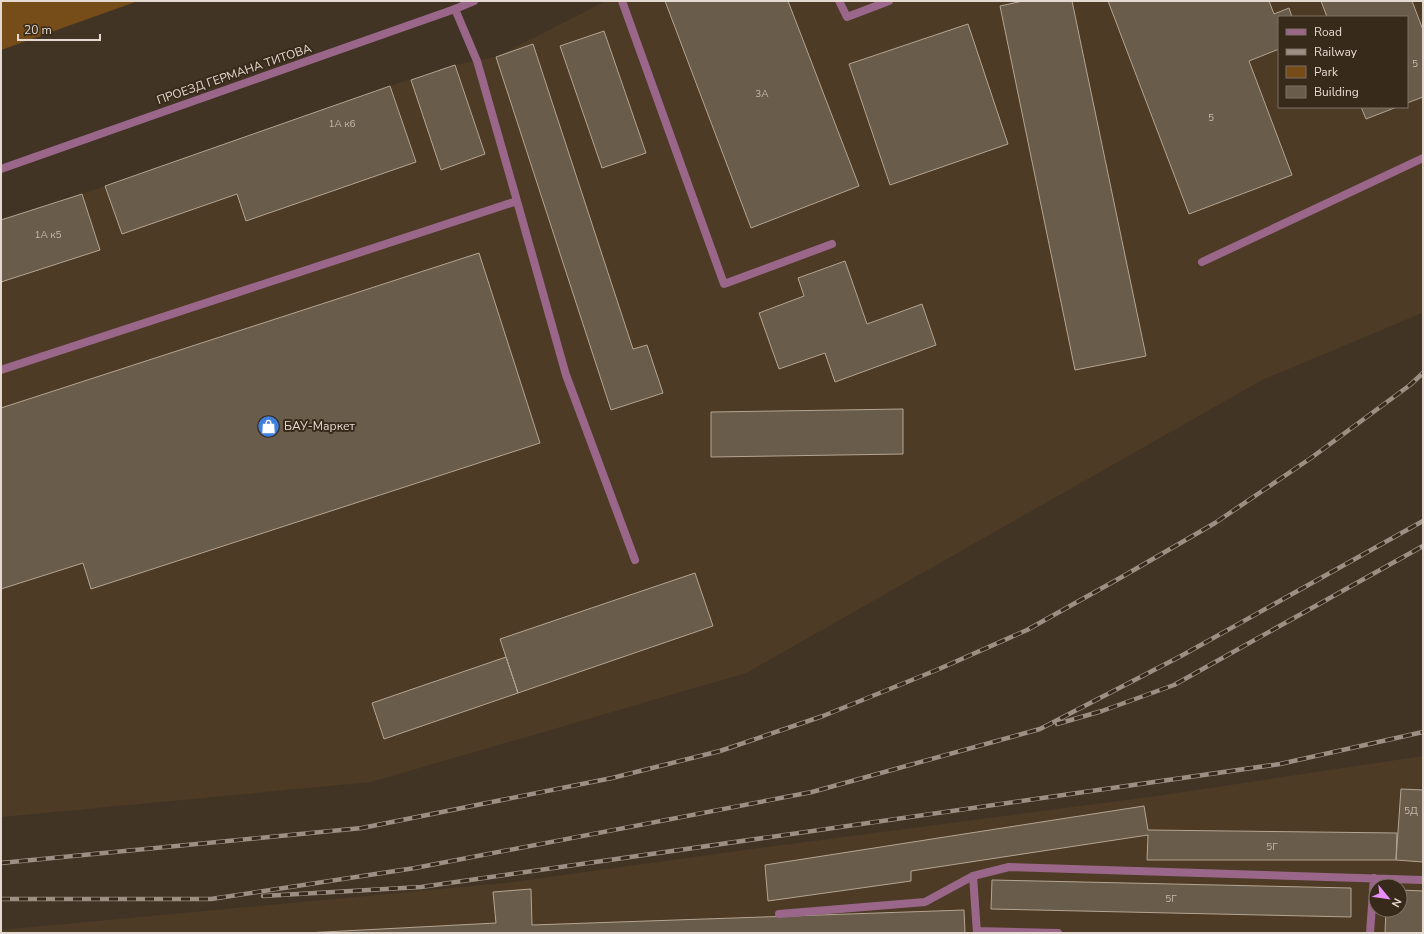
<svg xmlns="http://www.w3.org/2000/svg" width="1424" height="934" font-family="'Nunito Sans',sans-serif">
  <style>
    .built { fill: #4e3b26; fill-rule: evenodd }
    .green { fill: #764c18 }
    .building { fill: #695c4a; stroke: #b4a592 }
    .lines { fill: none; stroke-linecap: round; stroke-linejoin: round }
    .service { stroke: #9a678a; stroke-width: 8 }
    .minor { stroke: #9a678a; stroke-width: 8 }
    .rail-casing { stroke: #9c9085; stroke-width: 4.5 }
    .rail { stroke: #382a1b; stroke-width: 3; stroke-dasharray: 9; stroke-linecap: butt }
    .labels { text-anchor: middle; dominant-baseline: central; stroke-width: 4; stroke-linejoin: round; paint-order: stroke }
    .number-label { font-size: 10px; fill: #c5baaf }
    .street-label { font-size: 12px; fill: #e4dad1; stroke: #382a1b }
    .poi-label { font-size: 12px; fill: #e4dad1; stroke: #382a1b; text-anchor: start }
  </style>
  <rect width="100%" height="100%" fill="#423425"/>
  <path class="built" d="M606,1h817v311l-6,3 -155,65 -516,293 -375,109 -370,35v-597l81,-26 308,-108 65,-21 41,-8zM1279,17h128v90h-128z
    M1423,756v177h-1422v-3l505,-47 246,-34 405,-53zM1376,886h24v24h-24z"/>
  <path class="green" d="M1,1h137l-137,49z"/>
  <path class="building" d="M665,1h123l71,185 -108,42z
    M1023,1h49l74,355 -71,14 -75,-364z
    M1108,1h161l5,13 15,-6 3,9h-13v32l-30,12 43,114 -103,39z
    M1321,1h91l11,29v67l-16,6v-86h-80z
    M968,24l40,120 -118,41 -41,-121z
    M604,31l42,122 -44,15 -42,-122z
    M533,44l100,305 14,-4 16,48 -52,17 -115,-353z
    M455,65l30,89 -44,16 -30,-90z
    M390,86l26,76 -170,59 -9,-27 -115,40 -17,-48z
    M1361,107h36l-31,12z
    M82,194l18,56 -99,32v-62z
    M479,253l61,190 -449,146 -8,-26 -82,26v-181z
    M845,261l22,63 55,-20 14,41 -101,37 -10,-29 -46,16 -20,-56 45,-17 -6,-18z
    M903,409v45l-192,3v-45z
    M695,573l18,53 -195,67 -18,-54z
    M506,657l12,36 -134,46 -12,-36z
    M1401,789l22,1v72l-27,-2z
    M1144,806l4,24 249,3 -1,27h-249l1,-25 -237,36v10l-143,20 -3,-36z
    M992,880l359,8v29l-360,-8z
    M531,889l1,36 432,-15 1,23h-660l191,-10 -3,-31z
    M1400,890l23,1v42h-38l1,-23h14z"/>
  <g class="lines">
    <path class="service" d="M622,1l102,283 108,-40
      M839,1l8,16 42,-16
      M455,9l22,52 40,140
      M1202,262l221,-104
      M1,370l516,-169 49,174 69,185
      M973,876l4,57
      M779,914l146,-12 48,-26 36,-9 414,13
      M977,931l81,2
      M1370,933l4,-55"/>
    <path class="minor" d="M1,169l454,-160 19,-8"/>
    <defs>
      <path id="rail" d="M1057,724l45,-13 72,-26 249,-139
        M1,863l361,-35 250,-50 108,-27 103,-35 116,-47 88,-39 93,-52 95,-55 96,-65 99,-73 13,-12
        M263,896l158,-9 859,-123 143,-32
        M1,899h210l204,-31 397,-76 228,-63 141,-73 242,-135"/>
    </defs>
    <use href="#rail" class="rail-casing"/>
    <use href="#rail" class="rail"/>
  </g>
  <defs>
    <symbol id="shop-disc" viewBox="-11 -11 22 22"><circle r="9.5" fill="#3f7fe0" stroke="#382a1b"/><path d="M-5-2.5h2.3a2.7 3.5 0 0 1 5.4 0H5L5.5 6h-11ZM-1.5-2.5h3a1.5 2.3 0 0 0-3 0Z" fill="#fff"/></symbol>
  </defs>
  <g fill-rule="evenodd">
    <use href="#shop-disc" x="256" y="414" width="25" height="25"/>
  </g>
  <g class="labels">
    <g class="number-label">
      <text x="1415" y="64">5</text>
      <text x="762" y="94">3А</text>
      <text x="1211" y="118">5</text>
      <text x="342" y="124">1А к6</text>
      <text x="48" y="235">1А к5</text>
      <text x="1411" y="811">5Д</text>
      <text x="1272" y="847">5Г</text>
      <text x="1171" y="899">5Г</text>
    </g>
    <g class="street-label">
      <text transform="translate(234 74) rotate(-19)">ПРОЕЗД ГЕРМАНА ТИТОВА</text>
    </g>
    <g class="poi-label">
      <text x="284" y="426">БАУ-Маркет</text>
    </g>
  </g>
  <rect width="1424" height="934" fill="none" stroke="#e4dad1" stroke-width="4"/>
  <rect x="1278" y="16" width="130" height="92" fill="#382a1b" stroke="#7d7064"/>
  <rect x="1286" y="29" width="20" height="6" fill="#9a678a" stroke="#7d7064"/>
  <text x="1314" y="36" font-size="12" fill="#e4dad1">Road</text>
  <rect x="1286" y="49" width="20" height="6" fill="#9c9085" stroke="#7d7064"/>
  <text x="1314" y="56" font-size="12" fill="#e4dad1">Railway</text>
  <rect x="1286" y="66" width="20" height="12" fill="#764c18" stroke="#7d7064"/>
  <text x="1314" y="76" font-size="12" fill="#e4dad1">Park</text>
  <rect x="1286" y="86" width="20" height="12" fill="#695c4a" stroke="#7d7064"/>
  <text x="1314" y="96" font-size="12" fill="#e4dad1">Building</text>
  <g transform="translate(1388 898) rotate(119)"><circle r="19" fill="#382a1b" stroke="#7d7064"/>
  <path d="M0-3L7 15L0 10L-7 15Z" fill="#e88eff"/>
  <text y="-6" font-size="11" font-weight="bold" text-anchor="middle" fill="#e4dad1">N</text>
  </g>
  <path d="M18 34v6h82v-6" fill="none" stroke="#e4dad1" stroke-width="2"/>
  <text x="24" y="34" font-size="12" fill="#e4dad1" stroke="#382a1b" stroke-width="3" paint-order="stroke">20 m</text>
</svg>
